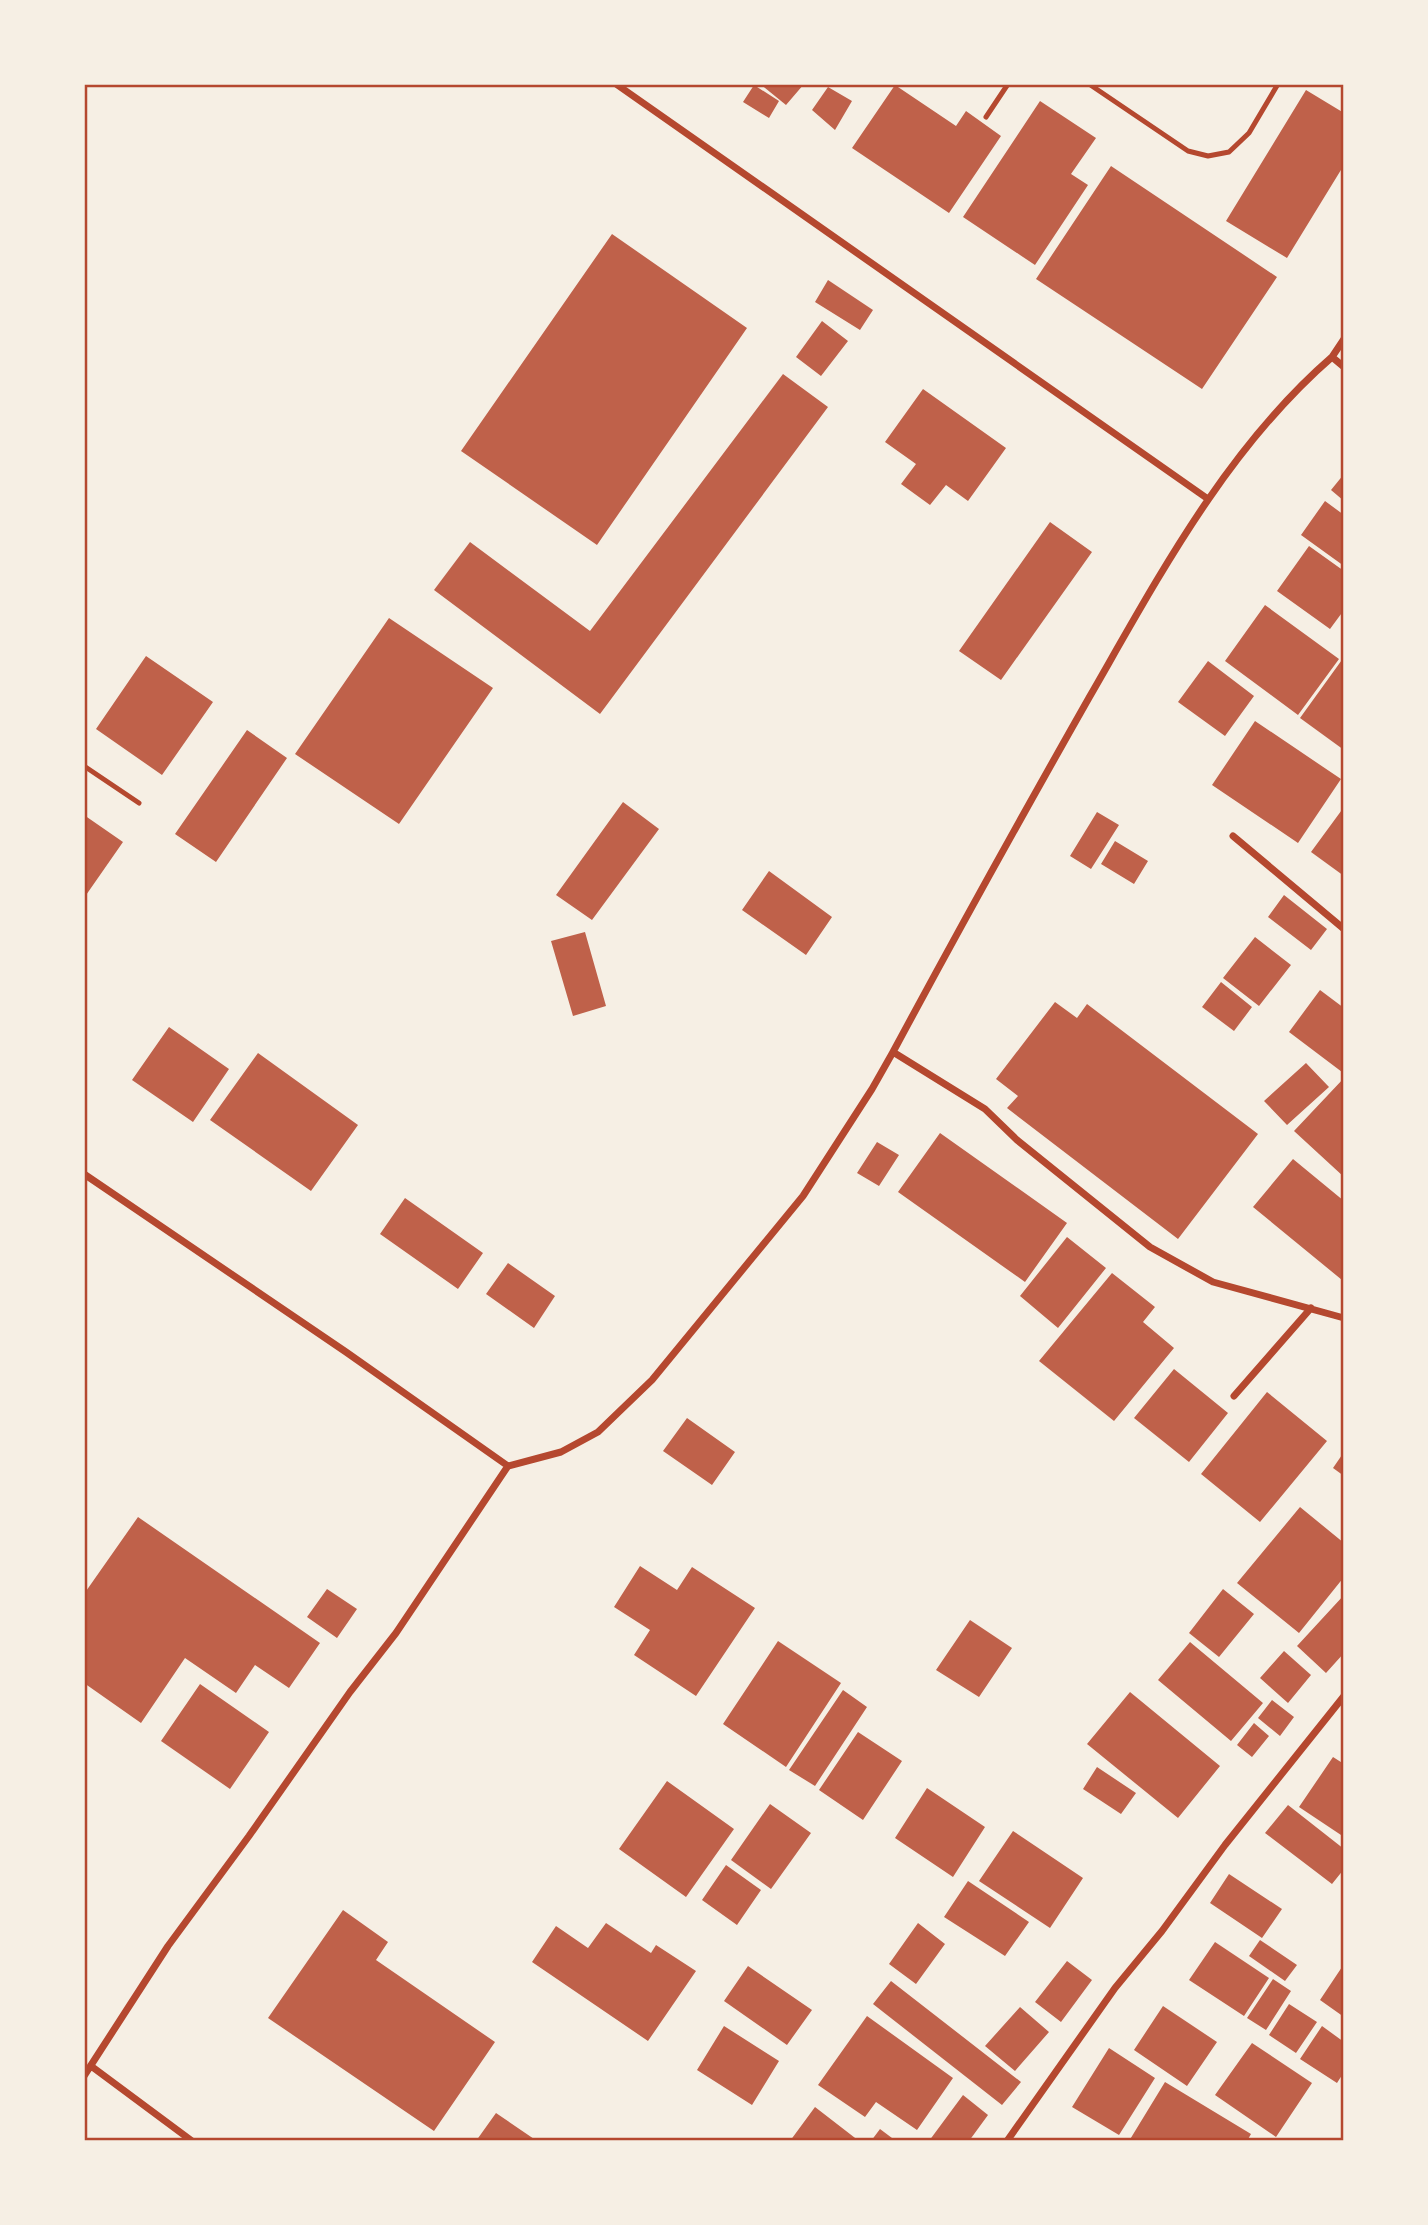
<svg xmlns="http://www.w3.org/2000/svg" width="1428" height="2225" font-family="'Asap Condensed',sans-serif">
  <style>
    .building { fill: #bf614a }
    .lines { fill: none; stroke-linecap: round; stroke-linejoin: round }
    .service { stroke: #b5482f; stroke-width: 5 }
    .minor { stroke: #b5482f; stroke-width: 7 }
    .neatline { fill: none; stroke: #b5482f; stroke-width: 2.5 }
  </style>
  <rect width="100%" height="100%" fill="#f6efe4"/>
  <path class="building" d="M760,84h44l-18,21z
    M754,85l25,16 -10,17 -26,-16z
    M895,85l61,41 10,-15 35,25 -52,77 -97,-65z
    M828,87l24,14 -17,29 -23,-20z
    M1306,90l38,23v52l-57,93 -61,-37z
    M1040,101l56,37 -25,36 17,11 -53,80 -72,-48z
    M1111,166l166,111 -75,112 -166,-110z
    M612,234l135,94 -150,217 -136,-94z
    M828,280l45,30 -13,20 -45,-28z
    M822,321l26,20 -27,35 -25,-19z
    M783,374l45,33 -228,307 -166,-124 36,-48 120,89z
    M923,389l83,59 -38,53 -22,-16 -16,20 -29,-21 15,-20 -31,-22z
    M1344,474v27l-13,-11z
    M1325,501l19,14v51l-43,-31z
    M1050,522l42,30 -91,128 -42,-29z
    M1309,546l35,25v39l-14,19 -53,-38z
    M1265,605l74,54 -41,56 -73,-54z
    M389,618l104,70 -94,136 -104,-70z
    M146,656l67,46 -51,73 -66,-46z
    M1344,657v93l-44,-32z
    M1208,661l46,35 -29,40 -47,-34z
    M1255,721l86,58 -43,64 -86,-58z
    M247,730l40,28 -71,104 -41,-28z
    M623,802l36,27 -67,91 -36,-25z
    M1344,807v69l-33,-24z
    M1097,812l22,13 -28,44 -21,-13z
    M84,815l39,27 -39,56z
    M1115,841l33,20 -14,23 -33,-20z
    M769,871l63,46 -26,38 -64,-45z
    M1284,895l43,34 -16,21 -43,-33z
    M585,932l21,74 -33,10 -22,-75z
    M1255,937l36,28 -32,41 -36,-28z
    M1221,982l31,25 -18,24 -32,-24z
    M1320,990l24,18v61l-2,3 -53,-40z
    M1055,1002l22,16 10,-14 171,130 -80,105 -171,-131 11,-12 -22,-17z
    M169,1027l60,42 -36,53 -61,-42z
    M258,1053l100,72 -47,66 -101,-71z
    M1306,1063l23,24 -42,38 -23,-24z
    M1344,1078v99l-50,-46z
    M940,1133l127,90 -42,59 -127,-90z
    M877,1142l22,13 -20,31 -22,-13z
    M1293,1159l51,42v77l-2,2 -89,-73z
    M405,1198l78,55 -25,36 -78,-55z
    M1067,1237l39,31 -48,60 -38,-32z
    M508,1263l47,33 -21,32 -48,-34z
    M1112,1273l43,34 -12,15 31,26 -60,73 -75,-60z
    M1174,1369l54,44 -39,49 -55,-44z
    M1267,1392l60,49 -67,81 -59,-48z
    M687,1418l48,34 -23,33 -49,-34z
    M1344,1452v24l-11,-8z
    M1300,1507l44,36v34l-45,56 -62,-50z
    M138,1517l182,126 -31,45 -34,-23 -19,28 -51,-35 -44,65 -57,-40v-89z
    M640,1566l37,24 15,-23 63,41 -59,88 -62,-41 16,-25 -36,-23z
    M327,1589l30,20 -20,29 -30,-21z
    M1223,1589l31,25 -35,43 -30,-24z
    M1344,1595v58l-18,20 -29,-27z
    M970,1620l42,28 -33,49 -43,-27z
    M778,1641l63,42 -55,84 -63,-43z
    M1190,1642l73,61 -32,38 -73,-61z
    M1284,1651l27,24 -23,28 -28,-25z
    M200,1684l69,48 -39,57 -69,-48z
    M843,1690l24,17 -52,79 -26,-16z
    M1130,1692l90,74 -42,52 -91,-74z
    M1272,1700l22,17 -14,19 -22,-18z
    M1254,1723l15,13 -17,21 -15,-12z
    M858,1732l44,29 -39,59 -44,-30z
    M1333,1757l11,7v73l-45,-30z
    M1097,1767l39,26 -15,21 -38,-25z
    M667,1781l67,48 -48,68 -67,-48z
    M927,1788l58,39 -32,50 -58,-39z
    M770,1804l41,29 -40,56 -40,-29z
    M1288,1805l56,44v20l-12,15 -67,-51z
    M1013,1831l70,47 -33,50 -71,-47z
    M726,1865l35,25 -24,35 -35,-25z
    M1229,1874l53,35 -20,29 -52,-35z
    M968,1881l61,41 -24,34 -61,-39z
    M343,1910l45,32 -12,18 119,82 -61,89 -166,-113z
    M606,1923l45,30 5,-8 40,26 -48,70 -116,-79 24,-36 32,22z
    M918,1923l27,21 -29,40 -27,-20z
    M1260,1940l37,25 -12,16 -36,-25z
    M1215,1942l54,36 -25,38 -55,-36z
    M1067,1961l25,19 -31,42 -26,-20z
    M1344,1964v53l-24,-17z
    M748,1966l64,44 -25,35 -63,-44z
    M1273,1979l18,12 -25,39 -19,-12z
    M891,1981l130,101 -19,23 -129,-101z
    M1289,2004l28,18 -21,31 -27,-18z
    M1163,2006l54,36 -30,44 -53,-36z
    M1020,2007l29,25 -34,39 -30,-25z
    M867,2016l86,62 -36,52 -41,-28 -11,15 -47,-32z
    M724,2026l55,35 -27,44 -55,-35z
    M1322,2026l22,16v30l-7,11 -37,-24z
    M1252,2043l60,40 -36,54 -61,-42z
    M1109,2048l46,30 -36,57 -47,-28z
    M1165,2082l86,52 -4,7h-118z
    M963,2095l25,20 -19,26h-40z
    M815,2107l44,34h-69z
    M496,2113l41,28h-61z
    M880,2129l16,12h-25z"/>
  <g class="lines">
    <path class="service" d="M1089,84l99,67 20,5 21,-4 20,-19 29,-49
      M986,117l22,-33
      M84,766l55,37"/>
    <path class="minor" d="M616,84l592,415
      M1332,357l12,-18
      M1233,836l111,93
      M893,1052c64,-119 130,-238 197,-356 69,-120 136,-247 242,-339l12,10
      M84,1174l262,178 162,114
      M1234,1396l77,-88
      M91,2066l101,75
      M84,2076l84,-130 81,-110 101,-144 46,-59 112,-167 53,-14 37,-20 54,-52 151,-184 69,-107 21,-37 92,57 32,31 133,107 63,35 131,36
      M1007,2141l108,-153 47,-57 63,-86 119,-149"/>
  </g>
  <rect width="1428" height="2225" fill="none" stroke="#f6efe4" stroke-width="172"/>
  <rect x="86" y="86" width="1256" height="2053" class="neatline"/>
</svg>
